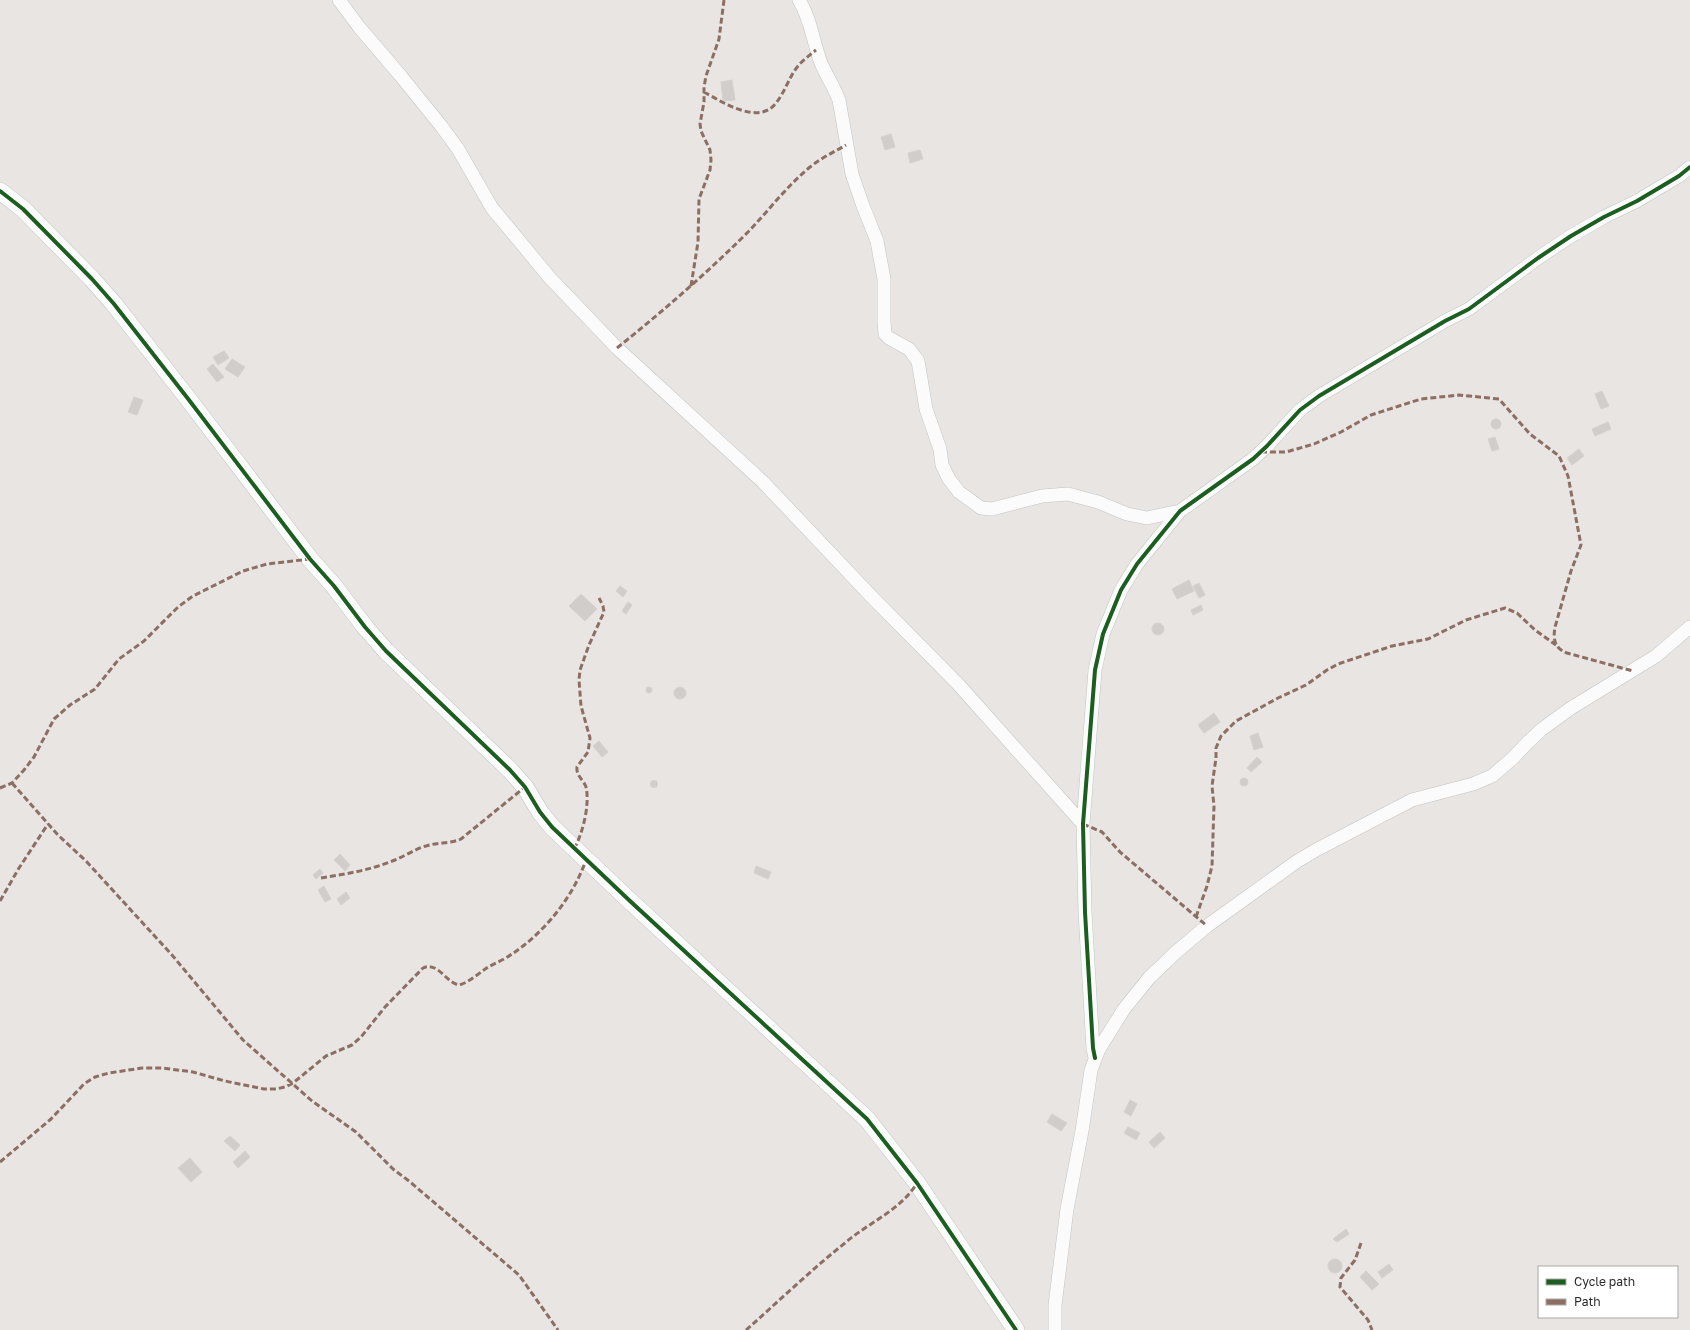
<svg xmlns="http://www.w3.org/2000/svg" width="1690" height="1330" font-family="'Golos Text',sans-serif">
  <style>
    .building { fill: #d0cdcb; stroke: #d4d1ce }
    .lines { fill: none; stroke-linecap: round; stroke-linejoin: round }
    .minor-casing { stroke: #c4c4c4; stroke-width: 14 }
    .tertiary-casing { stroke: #c4c4c4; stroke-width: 18 }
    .minor { stroke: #fcfbfb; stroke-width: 13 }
    .tertiary { stroke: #fcfbfb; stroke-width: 17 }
    .quiet { stroke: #8d6e63; stroke-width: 3; stroke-dasharray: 6 3; stroke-linecap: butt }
    .cycleway-casing { stroke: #fff; stroke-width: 6 }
    .cycleway { stroke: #1b5e20; stroke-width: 4 }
  </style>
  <rect width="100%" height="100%" fill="#e8e5e2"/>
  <path class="building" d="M732,80l3,20 -12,1 -2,-19z
    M891,134l4,13 -10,3 -4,-13z
    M920,150l3,9 -13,4 -2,-10z
    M224,351l5,7 -11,7 -5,-8z
    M232,359l13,8 -7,10 -13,-8z
    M213,364l11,13 -7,5 -10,-13z
    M1602,391l7,15 -8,3 -6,-15z
    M134,397l9,3 -6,15 -9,-3z
    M1491 424a5 5 0 1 1 10 0a5 5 0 1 1-10 0Z
    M1608,422l3,7 -16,7 -3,-7z
    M1495,437l4,12 -7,2 -4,-12z
    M1579,449l5,7 -12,9 -5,-7z
    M1189,580l5,11 -17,8 -5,-10z
    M1199,583l6,12 -6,3 -6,-12z
    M620,586l7,5 -4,6 -7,-6z
    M581,594l16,15 -12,12 -16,-15z
    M628,602l4,3 -6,9 -4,-3z
    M1201,605l2,5 -10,5 -2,-5z
    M1152 629a6 6 0 1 1 12 0a6 6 0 1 1-12 0Z
    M674 693a6 6 0 1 1 12 0a6 6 0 1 1-12 0Z
    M646 690a3 3 0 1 1 6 0a3 3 0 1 1-6 0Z
    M1214,713l6,9 -16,11 -6,-8z
    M1258,733l5,14 -9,3 -4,-14z
    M599,741l9,11 -6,5 -9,-11z
    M1257,757l5,5 -11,10 -4,-4z
    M1240 782a4 4 0 1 1 8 0a4 4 0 1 1-8 0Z
    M650.5 784a3.5 3.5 0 1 1 7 0a3.5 3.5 0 1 1-7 0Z
    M340,854l10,11 -5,6 -11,-11z
    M756,866l15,6 -3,7 -14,-6z
    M320,869l3,4 -7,6 -3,-4z
    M324,886l7,13 -6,3 -7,-12z
    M346,892l4,6 -9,7 -4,-6z
    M1130,1100l7,4 -6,12 -7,-4z
    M1052,1114l15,9 -6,8 -14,-9z
    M1128,1127l12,6 -4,7 -12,-7z
    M1160,1132l5,6 -11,10 -5,-6z
    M230,1136l10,9 -5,6 -11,-10z
    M245,1151l5,6 -12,11 -5,-6z
    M190,1158l12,14 -11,10 -13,-14z
    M1346,1229l3,5 -12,8 -4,-3z
    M1328 1266a7 7 0 1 1 14 0a7 7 0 1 1-14 0Z
    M1389,1264l4,6 -11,8 -4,-6z
    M1366,1271l13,13 -7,6 -12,-13z"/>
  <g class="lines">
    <defs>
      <path id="minor" d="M339,0l20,27 41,48 42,52 16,22 34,59 58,70 67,70 146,134 108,114 87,88 125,140
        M799,0c12,19 14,42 22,63 5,12 13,24 18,37l13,74 11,32 14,35 7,38v43l1,12 4,4 20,11 9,12 8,48 14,40 2,16 7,14 10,13 22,16 11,1 50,-13 26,-2 30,8 29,12 20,4 33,-7
        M1095,1058l-2,-10 -8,-136 -2,-88 12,-154 8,-36 18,-44 16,-26 43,-53 73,-52 14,-13 33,-36 19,-14 126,-75 24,-12 69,-51 33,-22 33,-19 33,-16 42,-25 11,-9
        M1055,1330v-25l12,-96 15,-78 9,-61 8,-21 25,-40 25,-31 26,-25 32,-27 89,-64 20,-12 96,-50 61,-16 19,-8 21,-18 14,-15 15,-14 29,-21 85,-52 34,-29"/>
      <path id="tertiary" d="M0,191l23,18 69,70 22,25 75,96 121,159 24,27 31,41 21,24 124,119 15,17 15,25 12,15 78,74 237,218 50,64 99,147"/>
    </defs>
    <use href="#minor" class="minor-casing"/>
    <use href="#tertiary" class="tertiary-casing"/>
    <use href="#minor" class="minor"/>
    <use href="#tertiary" class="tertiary"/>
    <path class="quiet" d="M704,92c18,10 55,34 72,11 9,-11 13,-26 22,-37 5,-6 12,-11 18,-16
      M691,286l7,-44 1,-43 11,-29 1,-10 -1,-10 -9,-19 -1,-7 4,-22v-15l2,-11 13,-37 5,-39
      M617,348c46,-37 90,-75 132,-117 20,-21 38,-45 61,-64 11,-9 24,-15 36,-22
      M1261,452h25l28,-8 27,-12 30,-17 50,-16 38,-4 40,4 31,35 29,22 9,20 13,69 -10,26 -16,56c-2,12 -1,21 12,26l66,18
      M12,783l46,52 28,26 86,94 71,85 69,61 44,31 37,37 16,12 110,94 39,55
      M0,788l12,-5 12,-13 10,-13 20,-38 16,-14 25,-16 24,-30 25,-18 34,-34 15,-11 50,-25 24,-7 43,-5
      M1083,824l19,8 18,20 87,74
      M574,849c9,-16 16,-45 12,-62 -3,-8 -10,-11 -9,-20l11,-15 2,-14 -9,-32 -2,-26 1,-10 9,-25 15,-33 -1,-6 -4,-8
      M321,878c25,-4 50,-8 74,-18 10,-4 20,-11 31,-14 12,-4 24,-2 35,-7l64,-52
      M0,901l19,-33 29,-44
      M1196,917l11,-31 5,-20 2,-60 -2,-20 4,-28v-10l5,-12 15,-15 42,-23 28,-13 21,-15 11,-6 54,-18 36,-7 38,-19 39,-12 12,5 18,17 21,15
      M0,1162l51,-43 33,-35 11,-7 14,-4 33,-5h20l31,4 32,9 39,8h12l9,-2 8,-4 33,-27 26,-11 9,-8 24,-30 38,-39c15,-7 23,15 36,17 11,-3 20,-12 29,-18 8,-4 17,-8 24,-13 33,-22 61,-57 74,-94
      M1361,1243l-6,17 -14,18 -1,9 28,33 4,10
      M746,1330c33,-29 65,-60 99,-87 24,-21 55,-32 72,-60"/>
    <defs>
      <path id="cycleway" d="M0,191l23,18 69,70 22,25 75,96 121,159 24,27 31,41 21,24 124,119 15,17 15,25 12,15 78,74 237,218 50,64 99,147
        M1095,1058l-2,-10 -8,-136 -2,-88 12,-154 8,-36 18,-44 16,-26 43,-53 73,-52 14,-13 33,-36 19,-14 126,-75 24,-12 69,-51 33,-22 33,-19 33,-16 42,-25 11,-9"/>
    </defs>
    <use href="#cycleway" class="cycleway-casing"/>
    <use href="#cycleway" class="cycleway"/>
  </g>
  <rect x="1538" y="1266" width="140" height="52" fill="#ffffff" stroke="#aaaaaa"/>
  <rect x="1546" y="1279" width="20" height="6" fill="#1b5e20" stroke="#aaaaaa"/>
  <text x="1574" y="1286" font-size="12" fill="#2b2b2b">Cycle path</text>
  <rect x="1546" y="1299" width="20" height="6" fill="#8d6e63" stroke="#aaaaaa"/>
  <text x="1574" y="1306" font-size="12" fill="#2b2b2b">Path</text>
</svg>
